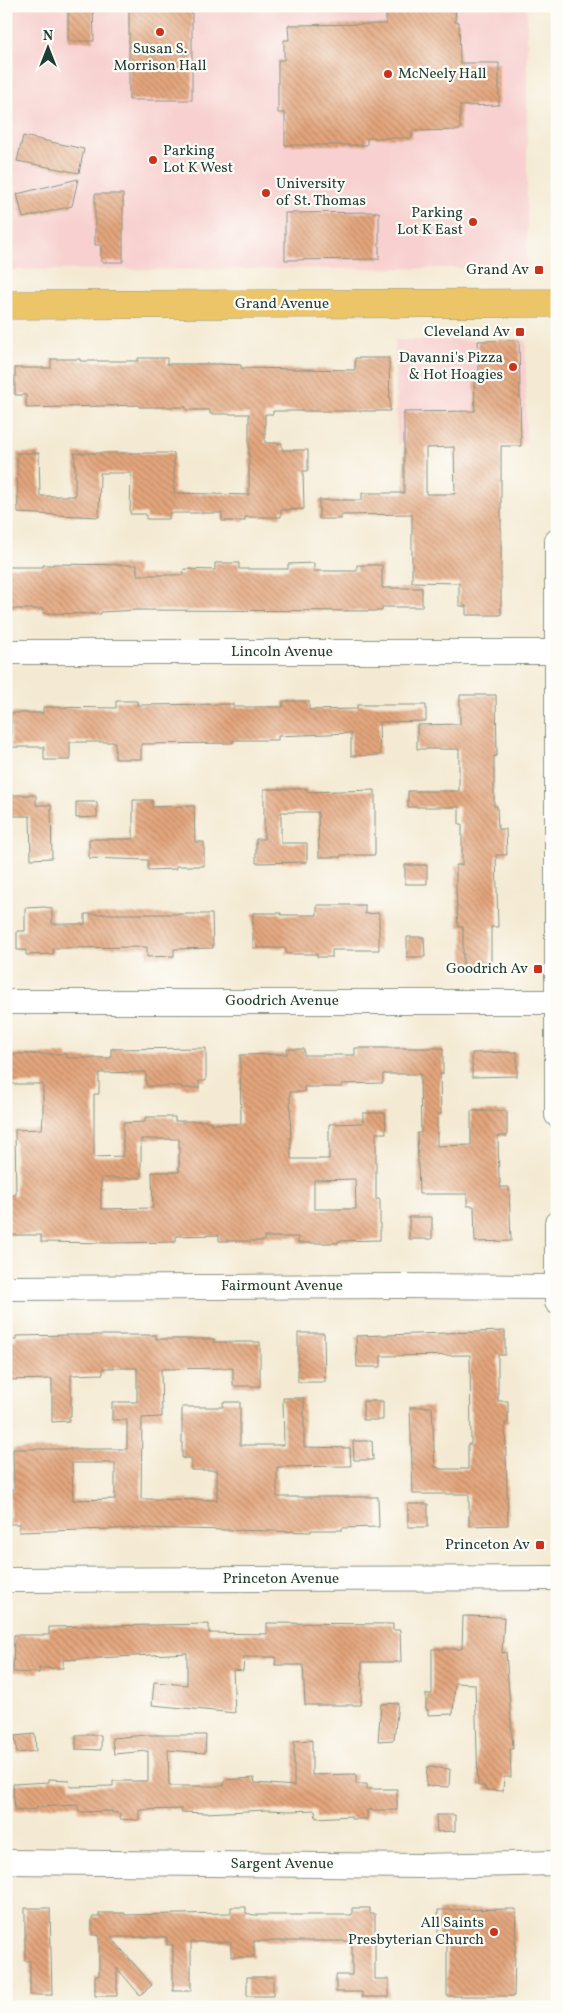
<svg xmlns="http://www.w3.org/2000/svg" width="563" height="2013" font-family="Vollkorn,serif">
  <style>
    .built { fill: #f7d0cf }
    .building { fill: url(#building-back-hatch); fill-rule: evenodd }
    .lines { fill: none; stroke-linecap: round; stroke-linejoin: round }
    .minor-casing { stroke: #8a9484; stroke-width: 26 }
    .major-casing { stroke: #8a9484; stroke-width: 29 }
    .minor { stroke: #fff; stroke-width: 24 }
    .major { stroke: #edc569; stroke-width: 28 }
    .poi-dot { fill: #c8321e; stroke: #fdfcf7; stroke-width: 2 }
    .labels { text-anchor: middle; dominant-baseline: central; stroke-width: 4.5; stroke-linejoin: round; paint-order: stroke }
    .poi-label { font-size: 15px; fill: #1f3d34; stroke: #fdfcf7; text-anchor: end }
    .street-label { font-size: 15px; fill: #1f3d34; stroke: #fdfcf7 }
  </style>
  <defs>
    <pattern id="building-back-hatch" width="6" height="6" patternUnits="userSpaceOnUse" patternTransform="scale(1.25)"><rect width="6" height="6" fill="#e4a67d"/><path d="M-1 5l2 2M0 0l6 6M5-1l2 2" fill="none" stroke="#b88867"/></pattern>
  </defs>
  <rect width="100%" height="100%" fill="#fdfcf7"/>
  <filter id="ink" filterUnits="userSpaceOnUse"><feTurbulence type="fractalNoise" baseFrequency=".02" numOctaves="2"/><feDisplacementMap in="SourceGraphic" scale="10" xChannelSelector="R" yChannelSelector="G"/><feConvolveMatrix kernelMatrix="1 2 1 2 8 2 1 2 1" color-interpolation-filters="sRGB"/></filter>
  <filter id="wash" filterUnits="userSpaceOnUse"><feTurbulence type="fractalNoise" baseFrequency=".0096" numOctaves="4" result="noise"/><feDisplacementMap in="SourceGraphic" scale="20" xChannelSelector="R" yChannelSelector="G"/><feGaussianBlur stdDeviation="1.12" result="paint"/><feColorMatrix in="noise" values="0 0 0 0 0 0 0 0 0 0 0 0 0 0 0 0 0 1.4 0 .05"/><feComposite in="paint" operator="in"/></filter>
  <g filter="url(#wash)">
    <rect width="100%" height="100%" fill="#f4ead3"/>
    <path class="built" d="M6,6h521v262l-521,2z
      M395,340h131v102l-129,2z
      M526,2003v4h-119v-3z"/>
    <g id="blocks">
      <path class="building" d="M68,6h25l1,35h-26z
        M129,6h63v94h-63z
        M386,6h70l-1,16h4l1,41h39v42l-39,1v24l-48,1v7h-45v7h-82v-32h-7v-53h6v-20h5l-1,-15 98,-1z
        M23,136l61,13 -5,24 -62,-12z
        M78,179l-6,27 -49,12 -6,-24z
        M95,194h28v68h-22v-17h-6z
        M379,212v47l-94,1v-47z
        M519,340l2,106h-20v169h-35v-9h-7v-23l-47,-1v-68l-71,1v4h-22v-19h43v-7h42v-81l71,-1 -1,-37h5l-1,-33zM454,447l1,47h-29v-46z
        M138,358h29v6h52l22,1v3l114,2v-12h34l1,53h-117v3h-8v29h17v7h26v21h-5l1,38 -23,1v7h-36v4h-23v-8h-53v6h-23v-5h-16l1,-41h-31l-1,44 -81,-4 -1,-60h22l1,43h35v-43h99v40l75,2v-81h-39v-4h-24v-3h-47v-2l-113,3v-13h-11v-27h36v-9h29v2h58z
        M215,563h24v6h49v-5l26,-1v8h43v-6h25v23h40v19h-40v4l-245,-1 -36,2v2l-58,-1v-4h-35l1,-42h34v-2h10v-1l84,1v10h46l1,-6 31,1z
        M460,695h36l1,61h-3v50h3l1,23h8l1,26h-11l2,72h-7v38l-28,1v-39h-5l-2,-37v-25h6v-41h-3v-17h-51v-16h51v-42h-42v-24l43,-1z
        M116,701h21v4l96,-1v3h50v-6h26v9l48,-1v-4h69v16l-47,1 1,33 -29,1v-23l-73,3v4h-45v3l-92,1v15h-26v-17h-45v18h-26v-13h-33v-34h32v-6l73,1z
        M264,789h43v3l68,-2v65h-34v2h-22l-1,-45h-37v31h26v19l-51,1v-24h8z
        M9,795h27v10h15l1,53 -21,1 -1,-43h-20z
        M133,800h19v7l42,-1 1,36h9v24h-28v3l-28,1v-10l-59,-2v-19h44z
        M76,802h21v15l-21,1z
        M405,865h22v19h-22z
        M317,905h48v9l14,-1v37h-47v7h-15v-3h-31v-6h-33v-35h28v2h36z
        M44,907l8,1v16h33v-10h127l1,34 -39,1v7l-27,1v-10l-94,1v6l-27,1v-5h-9v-19h8v-23z
        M407,937h17l1,20h-18z
        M206,1048v33h-7v7h-17v-2h-36v-14l-47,1v21h-5v63l29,-1v-33l22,-1v-5h30v4h36v3h30l-1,-69 47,-1v-5h17v6h51v-7h88v26h-3l1,40h-4v32l34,-1v-34h36v25h-9l1,43h1v8h9l2,54 -36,1 -1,-36h-7v-12h-48l-2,-61h4l-1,-59h-37v9l-41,1v3h-38v5h-14l1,67h38v-35l34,-1v-10h22l1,20h-10v66h4v41l-42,1v2h-40v-6h-34v4h-45v-6l-43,1v6l-64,1 -71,-1v-7h-32v-40h7l-1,-65 27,-1 1,-12v-33h-31l-1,-30h56v4h44v-9zM141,1139h38v33h-27l1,36 -52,1v-31h40zM355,1179l1,30h-42v-29z
        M517,1052v24l-45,1v-24z
        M409,1217h23v22h-23z
        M505,1331v24h-7v46h10v22h-3l3,102 -39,1v-32h-56l-3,-87h22l3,60h3l1,2h29v-25h3l-1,-89 -89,1v11h-24l-1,-31z
        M298,1333h26l1,49h-27z
        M70,1335h86v4h58v3h46v44h-27v-18l-72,1 1,48 -20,1 -1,81 76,1v-30h-26v-12h-9v-51h41v-5h17v43h44l-1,-47h21v49l46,1 1,18 -74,1v30h101l1,30 -37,1v2h-31v2l-169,-4 -123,4v-8h-9v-34h4l-1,-41h114v-29h-15v-18h25v-34h-34v6l-32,1v41h-2v5l-17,1v-43l-45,1v-40h9v-4zM72,1463h43v36l-42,1z
        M363,1401h20v19h-20z
        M353,1441h19l1,19h-19z
        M408,1504h20v23h-20z
        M463,1616l41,1 -2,36 4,-1 7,97h-3l1,28h-7l-1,14 -18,-1v-4h-7l-3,-102 -20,-1 -2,31 -25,1v-5h-2v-16h6v-45h30z
        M267,1623l126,1v6h7l1,32h-39l-1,43h-56l-2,-40h-28l1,-8h-32l-1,14 -10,-1 2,43 -83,-8 2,-23 33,3v-32l-124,7v8h-24v5l-26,-1 1,-37h35v-8l160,-3v9l58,1z
        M398,1703l-4,37 -16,1 3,-37z
        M35,1734l1,17 -19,2 -2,-17z
        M76,1735h25v15l-25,-1z
        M146,1735h60l-1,18 -37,-3 1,36h55v-6l30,-2 1,5 39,3v-45l18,-1v35l44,-1v10h11v5h30v21h-30v9h-16v-3l-35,2 -1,-8 -25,1 -23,-1 -61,3 -25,-1v-3l-42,1v10l-19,-1v-6h-8v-2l-33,1 -1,-7 -41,2v2l-22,2 -2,-27 36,-2v-3l20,1 1,7 43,-1v-5h35v-30l-34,3 -2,-16z
        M427,1767l23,2 -1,18 -23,-1z
        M436,1815h19v16l-18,1z
        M231,1907h15v6l8,2h98v-7h18v6h5v65h14v18h-27v-5h-26v-17h16v-34h-98v16h-23v-15h-40v49h-18v-46h-6v-8h-56l41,48 -12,10 -23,-27v28h-22v-20h4v-41h-7v-18h7v-4h26v2l106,-2z
        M25,1908h25l2,87h-22v-34h-5z
        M516,1909l-2,87h-67v-53h-9v-33z
        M247,1977h26v19h-26z"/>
    </g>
  </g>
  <g filter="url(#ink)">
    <use href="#blocks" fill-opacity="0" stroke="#8a9484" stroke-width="1"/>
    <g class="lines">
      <defs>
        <path id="minor" d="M557,541v574
          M6,652h551
          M6,1002h551
          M6,1288l391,-2 160,1
          M557,1302v-79
          M6,1580l551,-2
          M6,1862l414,4 137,-3"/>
        <path id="major" d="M6,305l551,-2"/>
      </defs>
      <use href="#minor" class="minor-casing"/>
      <use href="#major" class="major-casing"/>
      <use href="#minor" class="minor"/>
      <use href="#major" class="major"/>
    </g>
  </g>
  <g class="poi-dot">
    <circle cx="160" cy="32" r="5"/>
    <circle cx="388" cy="74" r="5"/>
    <circle cx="153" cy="160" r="5"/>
    <circle cx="266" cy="193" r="5"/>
    <circle cx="473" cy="222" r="5"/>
    <rect x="534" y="265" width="10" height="10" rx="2.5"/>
    <rect x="515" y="327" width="10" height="10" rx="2.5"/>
    <circle cx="513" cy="367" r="5"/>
    <rect x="533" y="964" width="10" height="10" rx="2.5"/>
    <rect x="535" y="1540" width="10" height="10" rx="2.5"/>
    <circle cx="494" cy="1932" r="5"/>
  </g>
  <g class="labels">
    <g class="poi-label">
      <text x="160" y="49" text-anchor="middle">Susan S.<tspan x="160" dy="17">Morrison Hall</tspan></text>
      <text x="398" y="74" text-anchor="start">McNeely Hall</text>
      <text x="163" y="151" text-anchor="start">Parking<tspan x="163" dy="17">Lot K West</tspan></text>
      <text x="276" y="184" text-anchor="start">University<tspan x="276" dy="17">of St. Thomas</tspan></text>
      <text x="463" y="213">Parking<tspan x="463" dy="17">Lot K East</tspan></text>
      <text x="529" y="270">Grand Av</text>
      <text x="510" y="332">Cleveland Av</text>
      <text x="503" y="358">Davanni's Pizza<tspan x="503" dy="17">&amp; Hot Hoagies</tspan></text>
      <text x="528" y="969">Goodrich Av</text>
      <text x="530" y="1545">Princeton Av</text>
      <text x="484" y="1923">All Saints<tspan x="484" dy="17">Presbyterian Church</tspan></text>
    </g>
    <g class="street-label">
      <text x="282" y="304">Grand Avenue</text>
      <text x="282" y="652">Lincoln Avenue</text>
      <text x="282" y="1001">Goodrich Avenue</text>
      <text x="282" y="1286">Fairmount Avenue</text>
      <text x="281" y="1579">Princeton Avenue</text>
      <text x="282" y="1864">Sargent Avenue</text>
    </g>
  </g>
  <rect width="563" height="2013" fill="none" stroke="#fdfcf7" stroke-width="25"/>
  <g transform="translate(48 48)" stroke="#fdfcf7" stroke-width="4" paint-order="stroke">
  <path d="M0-4L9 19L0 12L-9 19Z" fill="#1f3d34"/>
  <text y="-8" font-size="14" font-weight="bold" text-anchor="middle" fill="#1f3d34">N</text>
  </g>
</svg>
